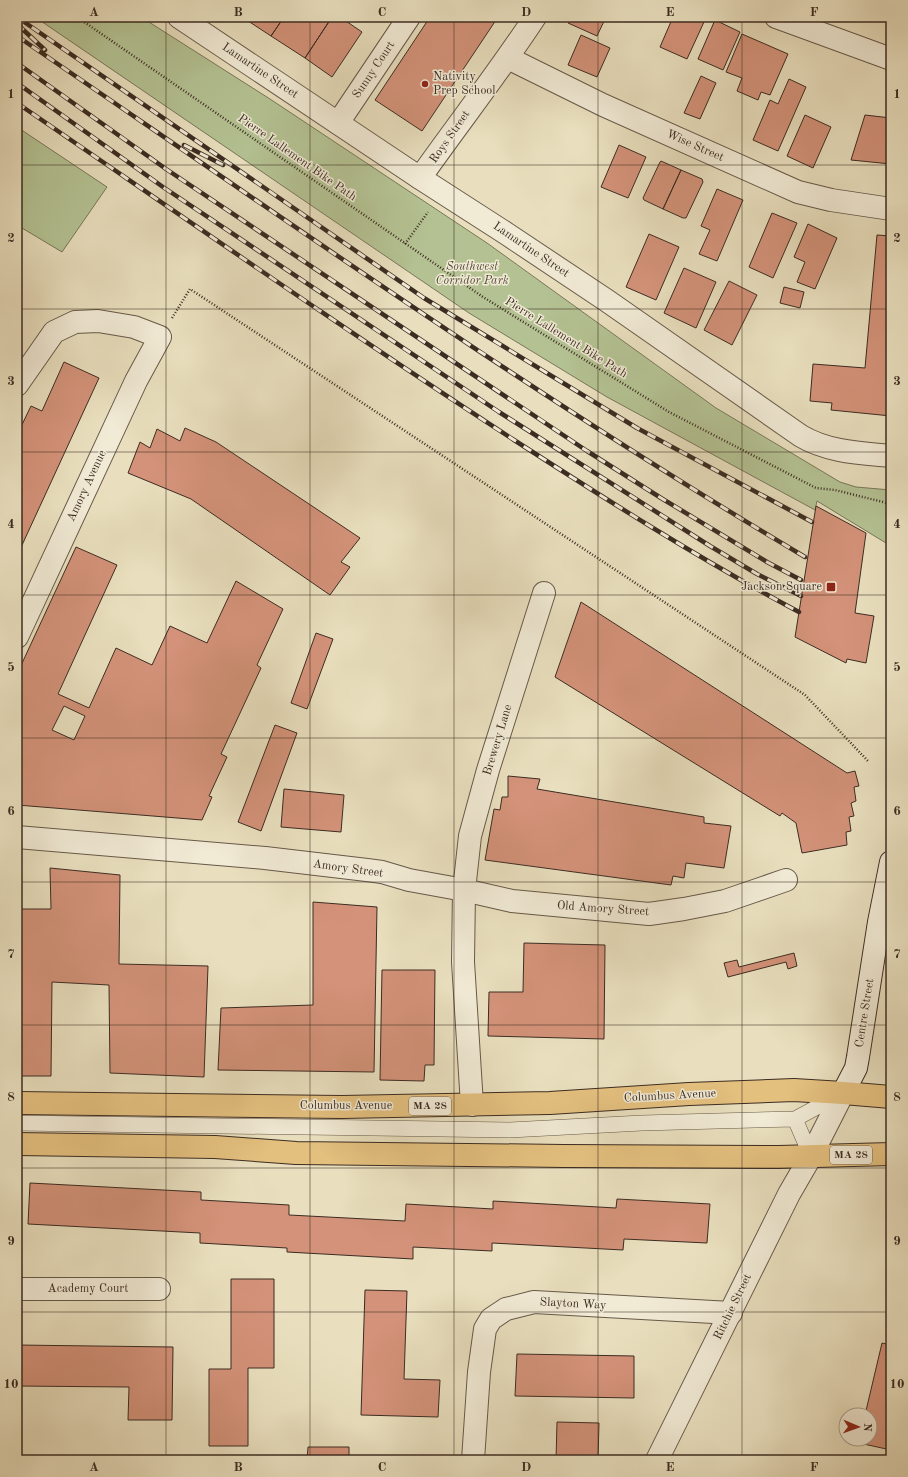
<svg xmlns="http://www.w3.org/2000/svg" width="908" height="1477" font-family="'Old Standard TT',serif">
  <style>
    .park { fill: #b4c293; stroke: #78775a }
    .building { fill: #d39279; stroke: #3c2c22; fill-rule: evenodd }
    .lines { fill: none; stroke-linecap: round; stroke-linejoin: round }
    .service-casing { stroke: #675949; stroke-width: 16 }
    .minor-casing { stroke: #675949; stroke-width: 24 }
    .tertiary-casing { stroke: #675949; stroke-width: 24 }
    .secondary-casing { stroke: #3c2c22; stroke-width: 24 }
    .primary-casing { stroke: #3c2c22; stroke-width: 24 }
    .path { stroke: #3c2c22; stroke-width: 2.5; stroke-dasharray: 1 2; stroke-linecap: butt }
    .service { stroke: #f1ead5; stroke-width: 15 }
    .minor { stroke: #f1ead5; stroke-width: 22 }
    .tertiary { stroke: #f1ead5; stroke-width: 22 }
    .secondary { stroke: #f1ead5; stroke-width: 22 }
    .primary { stroke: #e4c07f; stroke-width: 22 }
    .rail-casing { stroke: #3c2c22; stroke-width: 4.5 }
    .rail { stroke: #f1ead5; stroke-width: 3; stroke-dasharray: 9; stroke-linecap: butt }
    .grid { fill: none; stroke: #3c2c22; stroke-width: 1; stroke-opacity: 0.55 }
    .poi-dot { fill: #8f2418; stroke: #f1ead5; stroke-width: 1.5 }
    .labels { text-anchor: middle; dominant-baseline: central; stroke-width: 3; stroke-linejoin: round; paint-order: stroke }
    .shield { fill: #f1ead5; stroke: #726558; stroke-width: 1 }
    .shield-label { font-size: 11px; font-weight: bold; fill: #3c2c22 }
    .street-label { font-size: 12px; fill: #3c2c22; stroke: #f1ead5 }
    .poi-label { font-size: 12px; fill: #3c2c22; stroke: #f1ead5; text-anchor: start }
    .park-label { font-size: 12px; font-style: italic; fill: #544a39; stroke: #f1ead5 }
    .neatline { fill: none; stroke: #3c2c22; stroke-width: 1.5 }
    .grid-label { font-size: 13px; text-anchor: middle; font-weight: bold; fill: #3c2c22 }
  </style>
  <rect width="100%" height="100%" fill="#e9dfbe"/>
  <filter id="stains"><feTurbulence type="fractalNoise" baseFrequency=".005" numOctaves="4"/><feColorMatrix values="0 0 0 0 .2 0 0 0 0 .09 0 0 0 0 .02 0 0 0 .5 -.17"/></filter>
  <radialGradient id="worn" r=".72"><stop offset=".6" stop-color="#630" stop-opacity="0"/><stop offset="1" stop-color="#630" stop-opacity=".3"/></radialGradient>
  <path class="park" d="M35,17h106l129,82 217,144 229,165 124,74 16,5 35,3v56l-74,-45 -2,9 -208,-113 -138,-84z
    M17,127l90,60 -45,65 -45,-27z"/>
  <path class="building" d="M242,17h42l-13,19z
    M284,17h48l-27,41 -34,-22z
    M332,17h8l22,15 -30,45 -27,-19z
    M430,17h68l-76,114 -47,-31z
    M571,17h35l-9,19 -29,-13z
    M673,17h20l11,5 -17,37 -27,-12z
    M715,20l25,12 -17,38 -25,-11z
    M742,34l46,20 -18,41 -9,-3 -3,8 -21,-9 5,-13 -16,-6z
    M581,35l29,13 -13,29 -29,-12z
    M701,76l15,7 -16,36 -16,-6z
    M789,79l17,8 -28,64 -25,-11 17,-40 8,4z
    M805,115l26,12 -18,41 -26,-12z
    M865,115l26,3v46l-40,-4z
    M619,145l27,12 -18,41 -27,-11z
    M661,161l20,9 -18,39 -19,-9 -1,-2 17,-36z
    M681,170l21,9 1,3 -17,36h-3l-20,-9z
    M717,189l26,11 -26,61 -18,-7 11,-24 -9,-4z
    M772,213l25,10 -24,55 -24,-11z
    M808,224l29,14 -22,51 -18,-7 8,-20 -11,-5z
    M649,234l30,13 -23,53 -30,-13z
    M877,235l14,1v180l-60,-6 1,-7 -22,-2 3,-37 52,4z
    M684,268l32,14 -20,46 -32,-15z
    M729,281l28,14 -25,50 -28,-15z
    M784,287l20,5 -4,16 -20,-5z
    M64,362l35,16 -82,178v-121l14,-29 11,5z
    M185,428l31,14 144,96 -19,24 9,5 -20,28 -139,-96 -63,-26 12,-31 10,6 7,-19 23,12z
    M816,506l50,27 -11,80 19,3 -8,47 -19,-4 -1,4 -51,-26z
    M76,547l41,18 -59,129 31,14 27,-60 36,17 18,-39 37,17 29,-62 47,28 -26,56 4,3 -40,86 6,3 -18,39 3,1 -10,23 -185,-15v-131zM64,706l21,10 -11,24 -22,-10z
    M581,602l266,171 8,-2 4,15 -5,1 2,14 -5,2 3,13 -5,1 2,14 -5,1 1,13 -45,8 -6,-30 -14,-10 -2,3 -225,-139z
    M316,633l17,6 -26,70 -16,-6z
    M275,725l22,8 -36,98 -23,-9z
    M508,776l32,3 -3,10 167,28v6l27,3 -7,42 -38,-5 -2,15 -11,-2 -2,9 -186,-25 9,-51 6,1 2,-13h6z
    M284,789l60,6 -3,37 -60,-5z
    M50,868l70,7 -1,89 89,2 -4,111 -94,-4 -1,-88 -57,-3 -1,94h-34v-167h34z
    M313,902l64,5 -3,165 -156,-2 3,-62 92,-3z
    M524,943l81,2 -1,94 -116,-3 1,-44h34z
    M794,953l3,13 -9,3 -2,-7 -58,15 -4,-14 13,-3 2,7z
    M382,970h53l-1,95h-9l-1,16 -44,-1z
    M30,1183l171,9v8l88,5v10l116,6 1,-17 87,5v-8l123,7 1,-9 93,5 -3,39 -83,-4 -1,11 -131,-7v8l-79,-4v12l-126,-7v-4l-87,-5v-10l-172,-9z
    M231,1279h43v89h-26v78h-39v-77h22z
    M365,1290l42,1 -3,88 36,1 -2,37 -77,-2z
    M882,1343l9,2v105l-32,-7 1,-4h10v-24h-5z
    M17,1345l156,2 -1,73h-44l1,-33 -112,-1z
    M517,1354l117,2v42l-119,-2z
    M557,1422l42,1 -1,37h-42z
    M308,1447h41v13h-42z
    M190,1457h42v3h-42z"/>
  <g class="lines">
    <defs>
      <path id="service" d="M795,1119l16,37
        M17,1123l493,7 132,-7 153,-4 48,-26"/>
      <path id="minor" d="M776,17l115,42
        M508,58l95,47 195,87 33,8 60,9
        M338,123l71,-106
        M420,178c38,-54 79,-106 115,-161
        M17,385l37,-53 21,-10 23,-1 36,6 26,10 -24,44 -119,256
        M544,593l-56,177 -18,66 -6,54 48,11 137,13 35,-5 41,-8 61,-21
        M17,1289h142
        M473,1460l6,-88 6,-43 6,-10 15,-10 28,-7 197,11"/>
      <path id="tertiary" d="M179,17l241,161 87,56 99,66 195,136c27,16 59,17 90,20
        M17,837l248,21 102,12 15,2 27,8 55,10 -1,72 9,143
        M657,1460l132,-266 22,-38 32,-63"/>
      <path id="secondary" d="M843,1093l13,-25 2,-11 21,-135 12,-60"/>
      <path id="primary" d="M17,1103l325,4 208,-4 139,-9 105,-4 49,3 48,4
        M17,1144l198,3 81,6 268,3 215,1 112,-3"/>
    </defs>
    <use href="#service" class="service-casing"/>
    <use href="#minor" class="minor-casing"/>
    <use href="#tertiary" class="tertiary-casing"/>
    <use href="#secondary" class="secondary-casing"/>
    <use href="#primary" class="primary-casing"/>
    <path class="path" d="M77,17l406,280 186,115 147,76 19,2 56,14
      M405,244l23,-32
      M172,318l18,-29 615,406 63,66"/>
    <use href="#service" class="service"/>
    <use href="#minor" class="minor"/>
    <use href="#tertiary" class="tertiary"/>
    <use href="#secondary" class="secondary"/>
    <use href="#primary" class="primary"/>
    <defs>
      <path id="rail" d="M17,17l407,281 213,130 175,94
        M17,24l28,26
        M17,36c260,178 517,360 788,521
        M17,63l149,106 421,282 74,47 106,64 34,18
        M17,83l146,104 336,225 211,134 47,28 44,22
        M17,103c165,113 329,228 497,337 93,60 187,120 285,172
        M184,145l39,20"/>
    </defs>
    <use href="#rail" class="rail-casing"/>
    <use href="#rail" class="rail"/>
  </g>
  <path class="grid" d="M166,17v1443M310,17v1443M454,17v1443M598,17v1443M742,17v1443M17,165h874M17,309h874M17,452h874M17,595h874M17,738h874M17,882h874M17,1025h874M17,1168h874M17,1312h874"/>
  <g class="poi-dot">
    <circle cx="425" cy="84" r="4"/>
    <rect x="826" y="582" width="10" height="10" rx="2"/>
  </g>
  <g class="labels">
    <g class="shield">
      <rect x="409" y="1097" width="42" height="18" rx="3"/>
      <rect x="830" y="1146" width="42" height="18" rx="3"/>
    </g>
    <g class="shield-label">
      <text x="430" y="1106">MA 28</text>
      <text x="851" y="1155">MA 28</text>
    </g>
    <g class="street-label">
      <text transform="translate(374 70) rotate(-56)">Sunny Court</text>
      <text transform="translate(260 71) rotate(34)">Lamartine Street</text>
      <text transform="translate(450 137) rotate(-55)">Roys Street</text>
      <text transform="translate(695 146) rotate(24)">Wise Street</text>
      <text transform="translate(297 158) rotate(35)">Pierre Lallement Bike Path</text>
      <text transform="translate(531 250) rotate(34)">Lamartine Street</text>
      <text transform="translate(566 338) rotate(32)">Pierre Lallement Bike Path</text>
      <text transform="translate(87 486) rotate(-65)">Amory Avenue</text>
      <text transform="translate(498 740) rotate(-73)">Brewery Lane</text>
      <text transform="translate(348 869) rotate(8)">Amory Street</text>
      <text transform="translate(603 909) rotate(4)">Old Amory Street</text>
      <text transform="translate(865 1013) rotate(-81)">Centre Street</text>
      <text transform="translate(670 1096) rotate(-3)">Columbus Avenue</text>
      <text x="346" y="1106">Columbus Avenue</text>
      <text x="88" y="1289">Academy Court</text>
      <text transform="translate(573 1304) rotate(3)">Slayton Way</text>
      <text transform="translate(733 1307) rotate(-64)">Ritchie Street</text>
    </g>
    <g class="poi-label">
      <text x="433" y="77">Nativity<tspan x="433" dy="14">Prep School</tspan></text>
      <text x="822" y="587" text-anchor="end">Jackson Square</text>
    </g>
    <g class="park-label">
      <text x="472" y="267">Southwest<tspan x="472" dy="14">Corridor Park</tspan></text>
    </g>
  </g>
  <rect width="908" height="1477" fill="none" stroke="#e9dfbe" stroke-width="44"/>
  <g transform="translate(858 1427) rotate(92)"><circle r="19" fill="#f1ead5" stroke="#a99e8d"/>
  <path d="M0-3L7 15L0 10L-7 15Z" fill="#8f2418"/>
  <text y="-6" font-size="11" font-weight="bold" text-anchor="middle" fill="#3c2c22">N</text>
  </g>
  <rect x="22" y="22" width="864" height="1433" class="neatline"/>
  <g class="grid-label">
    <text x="94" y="16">A</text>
    <text x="238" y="16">B</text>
    <text x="382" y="16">C</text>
    <text x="526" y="16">D</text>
    <text x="670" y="16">E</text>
    <text x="814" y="16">F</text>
    <text x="11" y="98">1</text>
    <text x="897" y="98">1</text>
    <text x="11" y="242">2</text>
    <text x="897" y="242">2</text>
    <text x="11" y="385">3</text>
    <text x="897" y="385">3</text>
    <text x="11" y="528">4</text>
    <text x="897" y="528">4</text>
    <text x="11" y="671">5</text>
    <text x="897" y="671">5</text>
    <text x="11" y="815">6</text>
    <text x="897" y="815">6</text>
    <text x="11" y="958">7</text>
    <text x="897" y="958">7</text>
    <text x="11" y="1101">8</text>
    <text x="897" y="1101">8</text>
    <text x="11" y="1245">9</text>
    <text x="897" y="1245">9</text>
    <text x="11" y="1388">10</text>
    <text x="897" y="1388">10</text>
    <text x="94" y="1471">A</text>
    <text x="238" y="1471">B</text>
    <text x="382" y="1471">C</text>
    <text x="526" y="1471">D</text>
    <text x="670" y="1471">E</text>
    <text x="814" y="1471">F</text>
  </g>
  <rect width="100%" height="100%" filter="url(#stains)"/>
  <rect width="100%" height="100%" fill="url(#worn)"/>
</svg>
